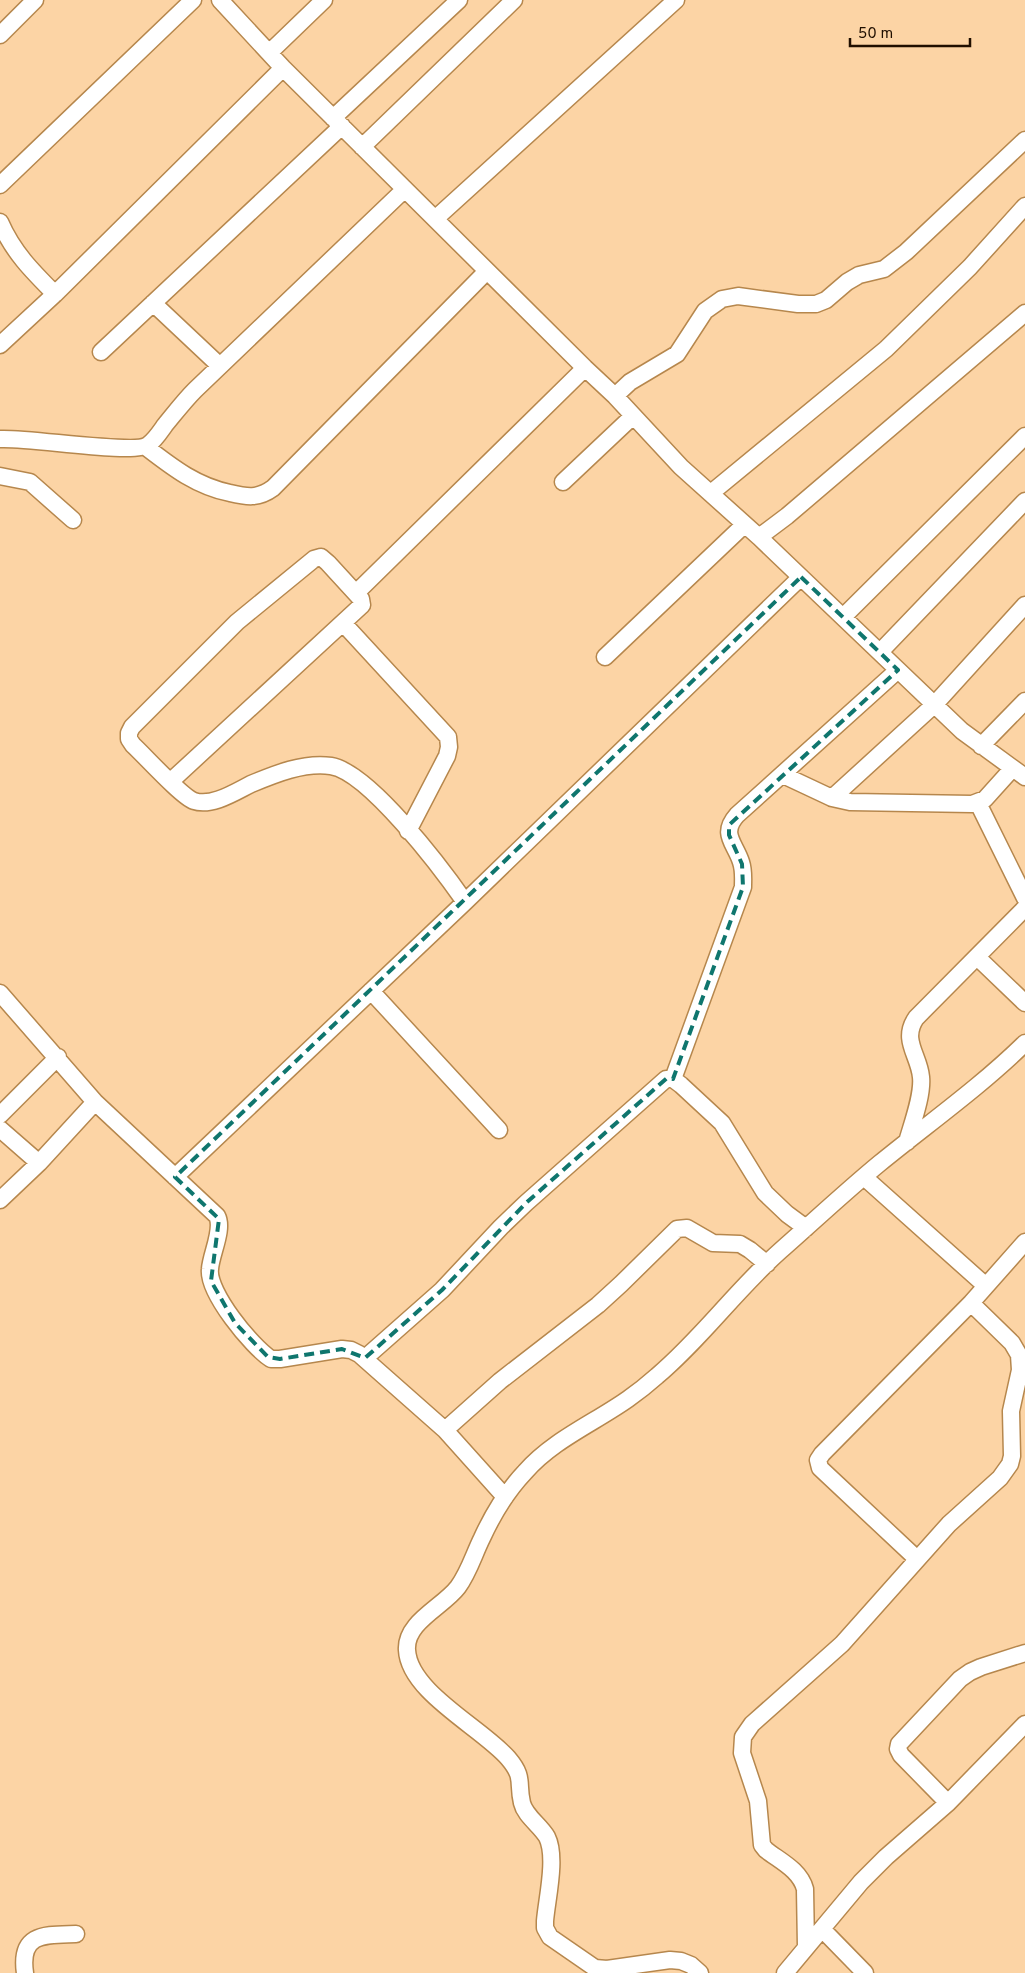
<svg xmlns="http://www.w3.org/2000/svg" width="1025" height="1973" font-family="Overpass,sans-serif">
  <style>
    .lines { fill: none; stroke-linecap: round; stroke-linejoin: round }
    .minor-casing { stroke: #b6874d; stroke-width: 19 }
    .minor { stroke: #fff; stroke-width: 16 }
    .marked { fill: none; stroke: #0f766e; stroke-width: 4; stroke-dasharray: 10 6; stroke-linejoin: round }
  </style>
  <rect width="100%" height="100%" fill="#fcd4a5"/>
  <g class="lines">
    <defs>
      <path id="minor" d="M220,0l63,68 302,300 30,28 66,71 78,70 28,-21 238,-203
        M0,35l35,-35
        M269,53l55,-53
        M333,118l126,-118
        M362,147l152,-147
        M0,185l193,-185
        M435,219l241,-219
        M0,222c13,30 32,49 55,72
        M153,303l67,63
        M0,345l55,-51 228,-226
        M101,352l241,-226
        M615,396l15,-14 47,-28 28,-43 17,-12 16,-3 60,8h18l10,-4 21,-18 12,-7 25,-6 22,-17 119,-112
        M0,439c27,-2 134,16 148,6 7,-5 12,-13 17,-20 10,-12 19,-24 30,-35l210,-201
        M146,447c26,20 50,39 84,46 17,4 28,6 43,-5l214,-217
        M0,476l30,6 43,38
        M563,482l70,-66
        M711,493l175,-144 84,-82 55,-61
        M759,537l203,194 63,46
        M356,593l229,-225
        M843,617l182,-181
        M343,623l105,114 1,10 -2,9 -39,75
        M880,652l145,-151
        M605,657l139,-132
        M981,746l44,-45
        M783,775l49,23 18,4 122,2 13,-5 27,-30
        M171,781l191,-176 -1,-6 -33,-36 -7,-6 -7,2 -77,63 -105,105 -3,6v6l4,6c12,11 49,52 61,56 18,6 41,-9 57,-17 24,-10 53,-22 80,-18 38,6 111,103 134,136
        M832,798l103,-94 90,-99
        M978,803l47,95
        M977,957l48,46
        M371,991l128,139
        M0,993l95,109 122,114c7,13 -6,38 -7,53 -3,23 42,78 61,90h9l62,-10 9,1 8,4 86,76 60,67
        M673,1079l70,-192c0,-9 1,-16 -2,-25 -6,-19 -21,-28 -4,-47l161,-145
        M0,1115l58,-58
        M0,1129l39,34
        M907,1142c5,-18 16,-47 14,-65 -2,-22 -20,-37 -5,-59l109,-110
        M175,1177l290,-275 336,-325
        M864,1177l122,109
        M0,1200l39,-37 56,-61
        M365,1358l77,-68 59,-63 25,-24 140,-124h7l8,6 41,38 43,70 22,21 19,14
        M445,1430l55,-49 98,-76 23,-21 56,-55 10,-1 26,15 27,1 10,6 17,14
        M917,1559l-97,-91 -2,-8 4,-6 149,-151 54,-61
        M948,1803l-47,-48 -3,-6 1,-5 61,-65 10,-7 11,-5 44,-14
        M822,1929l43,44
        M806,1947l-1,-58c-5,-19 -25,-28 -39,-39l-4,-5 -4,-44 -16,-48 1,-16 9,-13 90,-80 107,-120 51,-46 10,-14 2,-8 -1,-45 9,-41 -1,-15 -7,-12 -41,-40
        M25,1973c-6,-41 21,-38 51,-39
        M700,1973l-9,-8 -10,-4 -11,-1 -63,9 -12,-1 -45,-31 -5,-9v-7c2,-23 12,-64 2,-84 -7,-12 -22,-21 -25,-34 -5,-21 3,-25 -14,-45 -26,-30 -99,-66 -101,-108 -2,-28 36,-43 51,-63 11,-15 16,-33 24,-49 11,-24 25,-47 43,-66 28,-32 69,-49 103,-73 10,-7 20,-15 29,-23 45,-38 79,-86 123,-125 33,-29 66,-60 100,-88 49,-40 100,-76 145,-120
        M785,1973l76,-91 25,-25 62,-54 77,-79"/>
    </defs>
    <use href="#minor" class="minor-casing"/>
    <use href="#minor" class="minor"/>
  </g>
  <path class="marked" d="M801,577l97,93 -169,155v10l13,29 1,23 -70,192 -6,-1 -141,125 -84,87 -77,68 -23,-9 -62,10 -12,-2 -33,-34 -24,-42 8,-62 -44,-42z"/>
  <path d="M850 38v8h120v-8" fill="none" stroke="#200f00" stroke-width="2.5"/>
  <text x="858" y="38" font-size="15" fill="#200f00" stroke="#fcd4a5" stroke-width="4" paint-order="stroke">50 m</text>
</svg>
